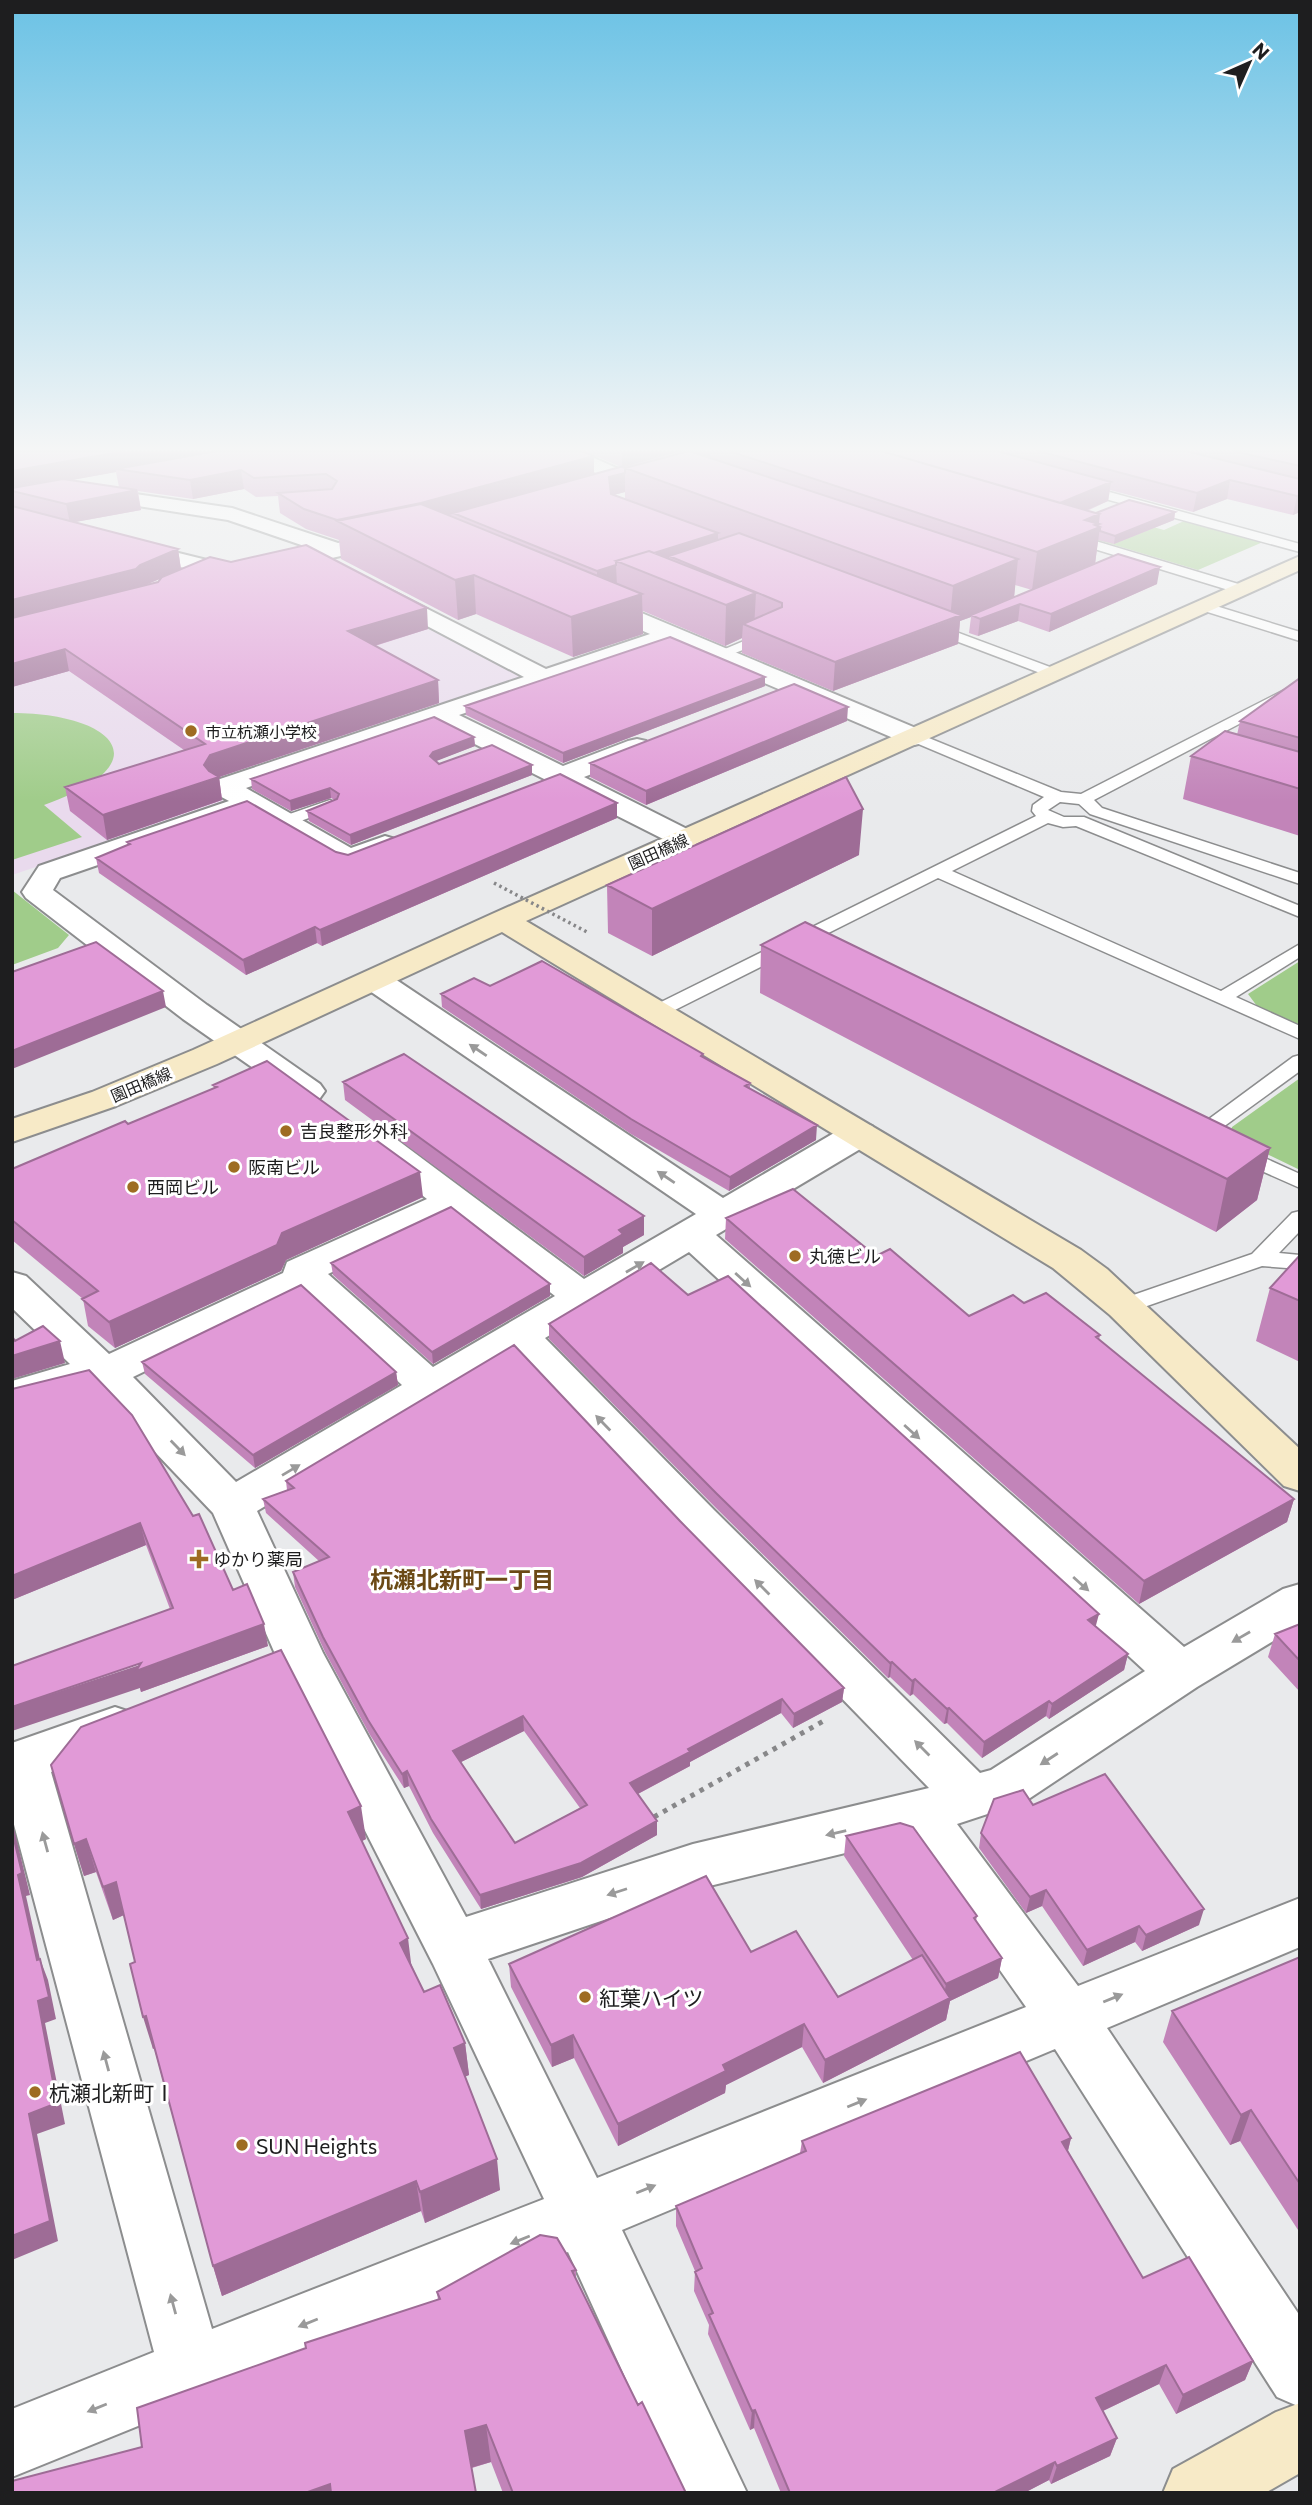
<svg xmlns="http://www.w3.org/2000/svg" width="1312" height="2505" font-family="Commissioner,'Noto Sans JP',sans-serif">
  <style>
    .education { fill: #e9daed }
    .green { fill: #a0cc8a }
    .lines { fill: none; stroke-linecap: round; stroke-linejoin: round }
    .lane-casing { stroke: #8c8d8e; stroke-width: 3 }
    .street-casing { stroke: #8c8d8e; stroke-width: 4 }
    .secondary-casing { stroke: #8c8d8e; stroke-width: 4 }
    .path { stroke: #878789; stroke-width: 5; stroke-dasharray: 4.5 6; stroke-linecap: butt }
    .lane { fill: #fff; fill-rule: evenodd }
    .street { fill: #fff; fill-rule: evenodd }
    .secondary { fill: #f7eac7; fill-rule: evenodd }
    .path-bridge { stroke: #878789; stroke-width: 3.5; stroke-dasharray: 2.5 3.5; stroke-linecap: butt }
    .wall { fill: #c284b9; fill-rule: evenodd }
    .shaded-wall { fill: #9e6c96 }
    .building { fill: #e19ad7; stroke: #9e6c96; stroke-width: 2; fill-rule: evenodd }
    .oneway { fill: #9a9a9a }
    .poi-dot { fill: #9e6c22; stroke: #fff; stroke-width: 2.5 }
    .labels { text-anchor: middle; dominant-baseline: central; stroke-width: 6; stroke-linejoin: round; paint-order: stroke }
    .far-poi-label { font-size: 16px; fill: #1e1e1f; stroke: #fff; text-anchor: start }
    .far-street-label { font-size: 16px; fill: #1e1e1f; stroke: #fff }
    .poi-label { font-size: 18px; fill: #1e1e1f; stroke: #fff; text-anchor: start }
    .near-poi-label { font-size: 21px; fill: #1e1e1f; stroke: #fff; text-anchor: start }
    .near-neighbourhood-label { font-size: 23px; font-weight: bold; fill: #6b4916; stroke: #fff }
  </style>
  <rect width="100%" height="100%" fill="#e9eaec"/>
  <path class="education" d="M302,562l221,112 -2,6 -304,101 13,16 -7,7 -211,71v-237z"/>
  <path class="green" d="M1109,515l55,15 20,-9 79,21 -65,28 -127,-38z
    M12,713c99,0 154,49 32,92l38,32 -70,23z
    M12,890l57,45 -11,13 -46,17z
    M1300,961v64l-43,-19 -9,-12z
    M1300,1078v92l-70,-34 2,-9z"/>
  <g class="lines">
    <defs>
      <path id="lane" d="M1080,484l220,60v8l-224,-61 -2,-3z
        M1069,533l176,53 2,3 -2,3h-10l-170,-52v-6z
        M1203,602l97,30v9l-102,-32 -2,-3z
        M932,623l126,47 2,3 -7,4 -5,-1 -121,-46 -2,-3z
        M770,630l7,4 -2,3 -50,20h-10l-2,-3z
        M1300,682v10l-206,108 8,8 198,65v11l-210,-70 -11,-10 -19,-2 -12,8 16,7h20l216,89v11l-224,-91 -13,1 -15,-4 -96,48 269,120 79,-47v13l-64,40 64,29v13l-362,-161 -275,138 -7,2 -10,-6 3,-4 387,-192 -4,-5 1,-6 11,-8 -135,-57 -3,-3 3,-3h10l142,58 20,2z
        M330,800l8,5 -2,3 -49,18 -8,-5 2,-4z
        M1300,1055v16l-92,67h-14l-4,-4 4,-4 99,-73z
        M1238,1146l62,28v14l-70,-31 -3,-5 3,-5z
        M1300,1211v20l-21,22 21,2v14l-38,-3 -138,48 -8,-3 -4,-5 4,-5 136,-47 40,-41z"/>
      <path id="street" d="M552,451h26l50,22 3,4 -3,4h-14l-59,-26z
        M87,487l145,21 106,35 53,-11 8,1 3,5 -3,5 -130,29 -8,-2 -3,-5 3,-5 52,-11 -85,-29 -148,-23 -3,-4 3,-4z
        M130,541l89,22 3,5 -3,5 -8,2 -89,-23 -3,-5 3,-5z
        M382,586l164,83 104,-35 -65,-28 -3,-5 3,-5h16l322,135 4,6 -4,6 -9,2 -9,-2 -234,-100 -212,72 104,51 65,-25 9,-2 9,2 4,6 -4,6 -62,24 111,56 4,6 -4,6 -10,3 -10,-3 -240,-121 -189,64 105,60 34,-12 10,3 4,6c-10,14 -44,24 -60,20l-90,-52 -189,65 -7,12 154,115 113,79 5,7 -5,7 -12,3 -12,-3 -113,-79 -157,-121 -4,-6 17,-26 190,-65 -15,-8 -4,-6 4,-6 310,-104 -150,-79 -3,-5 3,-5z
        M375,970l11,3 337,225 123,-72 13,-3 13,3 5,8 -5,8 -156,93 468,412 99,-58 17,-5v41l-103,62 -173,115 -67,22 121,162 222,-88v49l-193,81 193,288v91l-23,-10 -222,-348 -433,181 125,263h-69l-110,-241 -556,225v-68l142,-57 -142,-535v-74l103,-36 18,6 7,14 -7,14 -82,31 161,557 332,-130 -111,-235 -157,-308 -63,-143 -118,-124 -21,3 -62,18v-29l58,-17 -58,-56v-36l14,4 83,78 174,-81 4,-11 140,-63 -61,-47 -5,-8 5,-8 13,-3 13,3 192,143 112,-65 -332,-227 -5,-7 5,-7zM451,1216l104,80 -122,71 -105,-93zM689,1252l456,419 -154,99 -11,3 -266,-263 -169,-172zM303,1294l99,91 -166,97 -103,-105zM515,1356l167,178 247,254 -236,56 -227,73 -143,-264 -66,-142zM907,1838l119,169 -429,171 -109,-219 205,-69z"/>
      <path id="secondary" d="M1300,556v14l-774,351 555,329 26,19 193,180v42l-16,-5 -174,-171 -57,-47 -551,-336 -285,132 -101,42 -104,36v-23l80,-27 101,-42 299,-136z
        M1300,2403v70l-35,20h-102l10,-24 103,-57z"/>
    </defs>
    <use href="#lane" class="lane-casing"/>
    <use href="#street" class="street-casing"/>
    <use href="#secondary" class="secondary-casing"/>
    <path class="path" d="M654,1817l173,-98"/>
    <use href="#lane" class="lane"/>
    <use href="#street" class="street"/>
    <use href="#secondary" class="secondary"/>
    <path class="path-bridge" d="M494,883l93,49"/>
  </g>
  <path class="wall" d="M12,451l582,23 27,-7 -37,-16h716v61l-7,3 -66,-16 -34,13 -83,-22 -2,11 -21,10 9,2 79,-1 -1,8 -60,24 -16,-4 -3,24 62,20 -108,48 -31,-11 -40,15 -9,-3 2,-16 -11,4 -2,23 -125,47 -91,-38v-15l-17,8 -82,-35v23l-70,23 -97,-43 -18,6 -117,-61 -2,-19 -33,-11 -26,-16 -2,-17 -22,1 -12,-8 -51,10 -55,-8 3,19 -66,12 103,27 3,20 247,60 -53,17 63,34 1,23 -220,74 3,23 -115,40 -37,-29 -5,-24 119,-37 -115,-79 -57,16zM116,472l3,15 -48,-7zM625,492v7l-11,-4zM162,578l-4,4 -15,4zM1015,585l17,5 -18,7z
    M1300,678v158l-117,-37 8,-43 46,-21 3,-14z
    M765,686l-202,77 -97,-48 -1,-9z
    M847,721l-201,84 -56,-28v-14z
    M474,737l1,9 -40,15 4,3 93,1v10l-181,70 -42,-24 -2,-10 28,-11 -4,-2 -40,13 -39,-22 -1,-10z
    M617,803v15l-295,128 -5,-3 -71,32 -147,-102 -3,-15 32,-13 -1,-3 209,10 12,3z
    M859,855l-207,101 -44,-23 -1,-48z
    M761,945l509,203 -13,52 -41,32 -456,-239z
    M441,994l262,63 47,26v6l66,51 -87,51 -98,-57 -189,-127z
    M343,1082l301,134v19l-21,12v6l-39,23 -239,-176z
    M213,1085l210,112 -137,63 -5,11 -166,77 -27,-22 -5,-27 -71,-59v-71l116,-45 86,-36z
    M726,1218l150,38 93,60 55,-13 76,32 -1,5 195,159 -7,23 -148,82 -414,-365z
    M1300,1255v107l-44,-21 14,-53z
    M331,1263l219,21v12l-117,68 -100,-89z
    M688,1295l408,332 32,27 -4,16 -75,49 -3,-3 -64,42 -35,-35 -3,1 -31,-30 -3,2 -20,-19 -2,1 -172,-170 -167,-169v-15z
    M142,1362l254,10 2,13 -143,83 -110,-94z
    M12,1389l221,201 35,56 -127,46 -1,-4 30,-79 -24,-64 -134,55z
    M286,1481l394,40 164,167 -2,14 -49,26 -12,-15 -91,49v4l-52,28 19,27v14l-75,42 -101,32 -48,-76 -24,-47 -5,2 -34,-53 -45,-83 -30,-65 -2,-15 26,-11 -53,-48 -3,-14 24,-9zM524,1731l56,77 -65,35 -54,-81z
    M1300,1624v68l-32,-35 7,-23z
    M1033,1805l166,120 -57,26 -7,-9 -52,24 -41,-60 -16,7 -47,-65 2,-15z
    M846,1836l131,80 -1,5 26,37 -4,20 -48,23 -4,19 -123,63 -21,-36 -76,38 -1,8 -107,53 -44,-88 -22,9 -41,-80 -2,-23 242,-12 87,45 75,-37 -69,-104z
    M366,1839l-4,2 50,125 12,26 41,51 4,32 -4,1 35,114 -75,33 -4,-12 -199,85 -9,-30 -59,-218 -1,1 -18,-87 -11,-47 -11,5 -17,-48 -12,4 -10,-32z
    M1300,1957v276l-60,-92 -10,4 -67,-103 9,-31z
    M1071,2138l-3,13 75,127 110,83 -8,19 -69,34 -17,-30 -56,27 14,27 -7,18 -59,28 -2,-4 -25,13h-243l-27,-65 -4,2 -42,-96 1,-9 -15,-34 1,-20 -19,-45v-20l124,-53 2,-12z
    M576,2270v10l62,125 48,88h-183l-12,-31 -19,6 -330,-21 296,-147 -1,-8z"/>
  <path class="shaded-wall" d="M125,451h105l-114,18v3l-104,19v-20z
    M622,451h61l-61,16z
    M704,451h6v17l-78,3z
    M594,456v19l-141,38v1l-31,8 -85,-1z
    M241,470l3,19 -51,10 -3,-19z
    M625,473v19l-16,4v-19z
    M1230,480l-3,19 -34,13 4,-19z
    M1111,482l-3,19 -56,24 2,-20z
    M137,490l4,20 -71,13 -4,-19z
    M1300,495v17l-7,3 4,-19z
    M1175,512l-1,8 -60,24 1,-8z
    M1099,514l1,13 -5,37 -63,26 5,-38 48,-32z
    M718,533v20l-49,3v13l-48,-6z
    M178,549l3,21 -38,16 -131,36v-22l128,-35z
    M1018,559l-4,39 -43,17v2l-11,4 -2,23 -125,47 2,-29 115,-42 3,-34z
    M616,565l1,21 -20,6v-21z
    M1160,567l-3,17 -108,48 2,-18z
    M474,575l2,39 -18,6 -3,-40z
    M756,593l-2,36 -11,-5 -1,14 -17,8 1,-41z
    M642,594l1,40 -70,23 -2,-40z
    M1020,604l-2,17 -40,15 2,-17z
    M427,608l1,21 -77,24 -3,-22z
    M65,649l4,22 -57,16v-23z
    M765,677v9l-202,77v-10z
    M438,680l1,23 -220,74 3,23 -115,40 -4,-25 101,-50 6,-10z
    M848,707l-1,14 -201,84v-14z
    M474,737l1,9 -41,16 -4,-6 3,-4z
    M532,765v10l-181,70 -1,-10z
    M330,788l1,10 -40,13 -1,-10z
    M617,803v15l-295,128 -2,-16z
    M863,809l-4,46 -207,101v-47z
    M315,927l2,16 -71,32 -3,-15z
    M163,991l3,16 -154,62v-18z
    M817,1125l-1,15 -87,51 1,-14z
    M1270,1148l-13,52 -41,32 11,-53z
    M420,1172l3,25 -137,63 -5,11 -166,77 -6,-26 173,-89z
    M644,1216v19l-21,12v6l-39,23v-19l35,-27z
    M550,1284v12l-117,68 -1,-12z
    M60,1341l5,22 -53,16v-23z
    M396,1372l2,13 -143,83 -2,-13z
    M1294,1499l-7,23 -148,82 5,-23z
    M140,1523l6,22 -134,55v-24z
    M1099,1614l-4,15 -7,-9z
    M264,1624l4,22 -127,46 -1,-4 -128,43v-24z
    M1128,1654l-4,16 -75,49 3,-15z
    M892,1662l-2,15 -2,1 2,-15z
    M915,1679l-2,15 -3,2 2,-15z
    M844,1688l-2,14 -49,26 1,-14z
    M782,1699l-1,14 -91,49v4l-60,32v-15l58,-34z
    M1049,1701l-3,15 -64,42 2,-16z
    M949,1708l-2,15 -3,1 3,-15z
    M523,1716l1,15 -69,34 -2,-14z
    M407,1771l2,15 -5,2 -2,-14z
    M361,1806l5,33 -12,6 -6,-33z
    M12,1821l18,74 -4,1 19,86 -8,-22 -19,-85 -6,-44z
    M657,1821v14l-75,42 -101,32 -1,-14z
    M86,1839l10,33 -12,4 -10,-32z
    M116,1882l10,32 -13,6 -10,-33z
    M1046,1890l-4,16 -16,7 4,-16z
    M1204,1909l-5,16 -57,26 4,-16z
    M1139,1926l-4,16 -52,24 4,-16z
    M408,1938l4,33 -12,-28z
    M1002,1958l-4,20 -48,23 -4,19 -123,63 2,-23 118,-59 3,-17z
    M40,1959l8,21 8,39 -11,4 20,101 -28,10 21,107 -46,19v-24l26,-235z
    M146,2016l9,32 -2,1 -10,-32z
    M804,2024l-2,23 -76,38 -1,8 -107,53v-22l105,-59z
    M573,2035l1,23 -22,9 -1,-22z
    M465,2043l4,32 -11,5 -4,-32z
    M1251,2110l-11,31 -10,4 11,-30z
    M1071,2138l-5,20 -4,-16z
    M497,2159l3,31 -75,33 -5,-31z
    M416,2181l5,30 -199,85 -9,-30z
    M1253,2361l-8,19 -69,34 7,-19z
    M1166,2365l-7,19 -69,33 6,-19z
    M755,2410l-1,18 -4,2 2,-19z
    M486,2425l5,37 -21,6 -5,-37z
    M1117,2438l-7,18 -59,28 6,-18z
    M1055,2462l-6,18 -25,13h-31z
    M330,2484l2,9h-27z"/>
  <path class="building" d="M12,451h113l-113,20z
    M217,451h364l13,5 -173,47 -84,17 -33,-11 -26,-16 54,-4 5,-8 -11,-7 -72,4 -13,-8 -51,10 -74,-11z
    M678,451h26l-8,2 -7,-2 -64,17v5l-16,4 2,17 107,39 -64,20 -5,-2 -33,10v4l-19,6 -144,-58z
    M689,451l329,108 -65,27 -328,-118z
    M729,451h152l218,63 -14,6 14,4 -4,1 5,2 -63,25z
    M881,451h116l114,31 -51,21z
    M1038,451h148l114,28v16l-3,1 -67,-16 -33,13z
    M1233,451h67v15z
    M63,479l74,11 -71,14 -54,-13v-3z
    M1129,500l46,12 -60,24 -15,-5v-4l-2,-1v-3l1,-9 -3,-1z
    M421,504l221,90 -71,23 -97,-42 -19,5 -118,-59z
    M12,506l166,43 -38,16 -4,4 -124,31z
    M739,533l222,82 -126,47 -92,-38 39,-17v-4l-113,-47z
    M306,545l121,63 -79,23 90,49 -228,75 -6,10 5,6 10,6 -116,38 -38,-28 140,-43 -140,-95 -53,15v-46l146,-36 4,-5 48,-20 21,5z
    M649,551l107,42 -30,12 -110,-44z
    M1118,554l42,13 -109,47 -31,-10 -40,15 -9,-4z
    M670,637l95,40 -202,76 -98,-47z
    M1300,678v60l-60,-17z
    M794,684l54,23 -202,84 -56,-28z
    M434,717l40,20 -41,15 -3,4 9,8 53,-19 40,20 -182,70 -43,-24 30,-12 2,-5 -9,-6 -40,13 -39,-22z
    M1225,731l75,21v37l-109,-33z
    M560,774l57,29 -297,127 -5,-3 -72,33 -147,-102 34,-14 -3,-2 120,-41 89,51 12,3z
    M846,777l17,32 -211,100 -45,-24z
    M805,922l465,226 -43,31 -466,-234z
    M96,942l67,49 -151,60v-79z
    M542,961l161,93 -2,2 49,27 -5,3 72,39 -87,52 -99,-58 -190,-125 33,-16 16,8z
    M404,1054l240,162 -25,14 4,4 -39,23 -241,-175z
    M267,1061l153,111 -138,61 -5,12 -168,77 -27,-23 16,-8 -86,-71v-51l113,-48 3,3 89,-37 -4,-2z
    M793,1189l83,67 14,-7 79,67 44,-21 11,8 22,-10 54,42 -4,2 198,162 -150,82 -418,-363z
    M451,1207l99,77 -118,68 -101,-89z
    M1300,1255v46l-30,-13z
    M651,1263l37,32 40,-19 371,338 -11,6 40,34 -76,50 -3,-3 -65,41 -35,-34 -2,1 -32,-30 -3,2 -20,-19 -2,1 -174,-170 -167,-169z
    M301,1285l95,87 -143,83 -111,-93z
    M43,1326l17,15 -48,15v-20l3,5z
    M514,1345l166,176 164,167 -50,26 -12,-15 -94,50 2,3 -60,31 27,38 -76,42 -101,32 -49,-76 -24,-48 -5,3 -34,-54 -45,-83 -30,-65 36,-15 -66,-58 31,-11 -8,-7zM523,1716l64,89 -72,38 -62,-92z
    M89,1370l43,45 61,101 6,-2 34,76 14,-6 17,40 -128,47 5,-8 -129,44v-41l161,-58 -33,-85 -128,53v-187z
    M1300,1624v37l-25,-27z
    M281,1650l80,156 -13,6 60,126 -8,5 24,49 16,-7 25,58 -11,5 43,111 -77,33 -4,-11 -203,85 -67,-250 -3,1 -13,-53 5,-2 -19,-80 -13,5 -17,-48 -12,5 -23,-79 30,-38z
    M1105,1774l99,135 -58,26 -7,-9 -52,24 -41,-60 -16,7 -49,-64 13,-34 29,-9 10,15z
    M900,1823l13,4 64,89 -3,2 28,40 -56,26 -100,-148z
    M12,1831l10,42 -4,2 19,85 3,-1 9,38 -11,4 19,102 -28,11 21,107 -38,15z
    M706,1876l45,76 45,-21 42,66 84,-42 28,43 -125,62 -21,-36 -81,41 3,6 -108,53 -45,-89 -22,10 -42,-81z
    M1300,1957v227l-49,-74 -10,5 -69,-104z
    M1020,2052l51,86 -9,4 81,136 46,-21 64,104 -70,34 -17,-30 -70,33 21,40 -60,28 -2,-4 -62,31h-203l-35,-83 -3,1 -43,-96 4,-2 -18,-41 7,-4 -26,-62 130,-55 -4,-10z
    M540,2235l17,3 19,32 -4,1 66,134 4,-3 44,91h-173l-27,-68 -21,6 11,62h-145l-1,-9 -25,9h-293v-12l130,-34 -5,-39 169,-60 -1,-5 135,-44 -3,-7z"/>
  <defs><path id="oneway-solid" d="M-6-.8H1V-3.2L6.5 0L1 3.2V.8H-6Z" transform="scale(1.75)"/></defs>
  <g class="oneway">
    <use href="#oneway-solid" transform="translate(478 1050) rotate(-146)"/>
    <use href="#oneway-solid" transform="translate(666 1177) rotate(-146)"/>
    <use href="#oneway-solid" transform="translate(635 1267) rotate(-30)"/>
    <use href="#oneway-solid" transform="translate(743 1280) rotate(42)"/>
    <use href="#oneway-solid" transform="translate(603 1423) rotate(-134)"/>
    <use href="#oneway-solid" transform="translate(912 1432) rotate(42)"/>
    <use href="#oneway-solid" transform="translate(178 1448) rotate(46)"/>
    <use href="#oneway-solid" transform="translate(291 1470) rotate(-31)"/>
    <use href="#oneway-solid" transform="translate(1081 1584) rotate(42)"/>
    <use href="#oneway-solid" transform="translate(762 1587) rotate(-135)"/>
    <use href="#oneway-solid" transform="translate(1241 1637) rotate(150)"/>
    <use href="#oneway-solid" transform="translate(922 1748) rotate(-135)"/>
    <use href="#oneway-solid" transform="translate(1049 1759) rotate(147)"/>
    <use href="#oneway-solid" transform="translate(836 1833) rotate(167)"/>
    <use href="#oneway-solid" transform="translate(45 1842) rotate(-105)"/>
    <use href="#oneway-solid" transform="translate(617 1892) rotate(162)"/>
    <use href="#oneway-solid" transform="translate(1113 1998) rotate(-22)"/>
    <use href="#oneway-solid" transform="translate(106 2061) rotate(-105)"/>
    <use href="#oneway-solid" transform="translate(857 2103) rotate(-22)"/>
    <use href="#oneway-solid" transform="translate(646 2189) rotate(-22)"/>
    <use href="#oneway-solid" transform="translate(520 2240) rotate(158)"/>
    <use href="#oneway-solid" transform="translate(173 2304) rotate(-105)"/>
    <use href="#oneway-solid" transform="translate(308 2323) rotate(158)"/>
    <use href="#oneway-solid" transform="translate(97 2408) rotate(158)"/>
  </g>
  <linearGradient id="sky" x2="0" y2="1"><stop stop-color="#6bc2e5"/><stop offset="0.56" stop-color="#f5f6f6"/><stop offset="1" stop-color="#f5f6f6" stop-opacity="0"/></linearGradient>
  <rect width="1312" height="802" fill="url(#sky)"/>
  <g class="poi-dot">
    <circle cx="191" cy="731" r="7"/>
    <circle cx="286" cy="1131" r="7"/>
    <circle cx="234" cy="1167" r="7"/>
    <circle cx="133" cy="1187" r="7"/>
    <circle cx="795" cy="1256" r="7"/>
    <path d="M195.5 1548.5h7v7h7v7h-7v7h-7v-7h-7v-7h7z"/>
    <circle cx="585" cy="1997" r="7"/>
    <circle cx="35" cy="2092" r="7"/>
    <circle cx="242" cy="2145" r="7"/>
  </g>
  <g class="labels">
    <g class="far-poi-label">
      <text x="205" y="731">市立杭瀬小学校</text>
    </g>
    <g class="far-street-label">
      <text transform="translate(658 851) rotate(-24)">園田橋線</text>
      <text transform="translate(141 1084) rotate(-23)">園田橋線</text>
    </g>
    <g class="poi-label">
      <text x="300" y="1131">吉良整形外科</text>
      <text x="248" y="1167">阪南ビル</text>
      <text x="147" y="1187">西岡ビル</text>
      <text x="809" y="1256">丸徳ビル</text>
      <text x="213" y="1559">ゆかり薬局</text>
    </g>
    <g class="near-poi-label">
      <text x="599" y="1997">紅葉ハイツ</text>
      <text x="49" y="2092">杭瀬北新町Ⅰ</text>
      <text x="256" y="2145">SUN Heights</text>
    </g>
    <g class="near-neighbourhood-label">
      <text x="462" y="1579">杭瀬北新町一丁目</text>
    </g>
  </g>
  <rect width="1312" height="2505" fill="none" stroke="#1e1e1f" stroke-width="28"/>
  <g transform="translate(1249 63) rotate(45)" stroke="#ffffff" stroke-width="5" paint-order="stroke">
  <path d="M0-5L12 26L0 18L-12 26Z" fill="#1e1e1f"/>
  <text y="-10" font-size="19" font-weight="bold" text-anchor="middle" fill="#1e1e1f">N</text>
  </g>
</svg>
